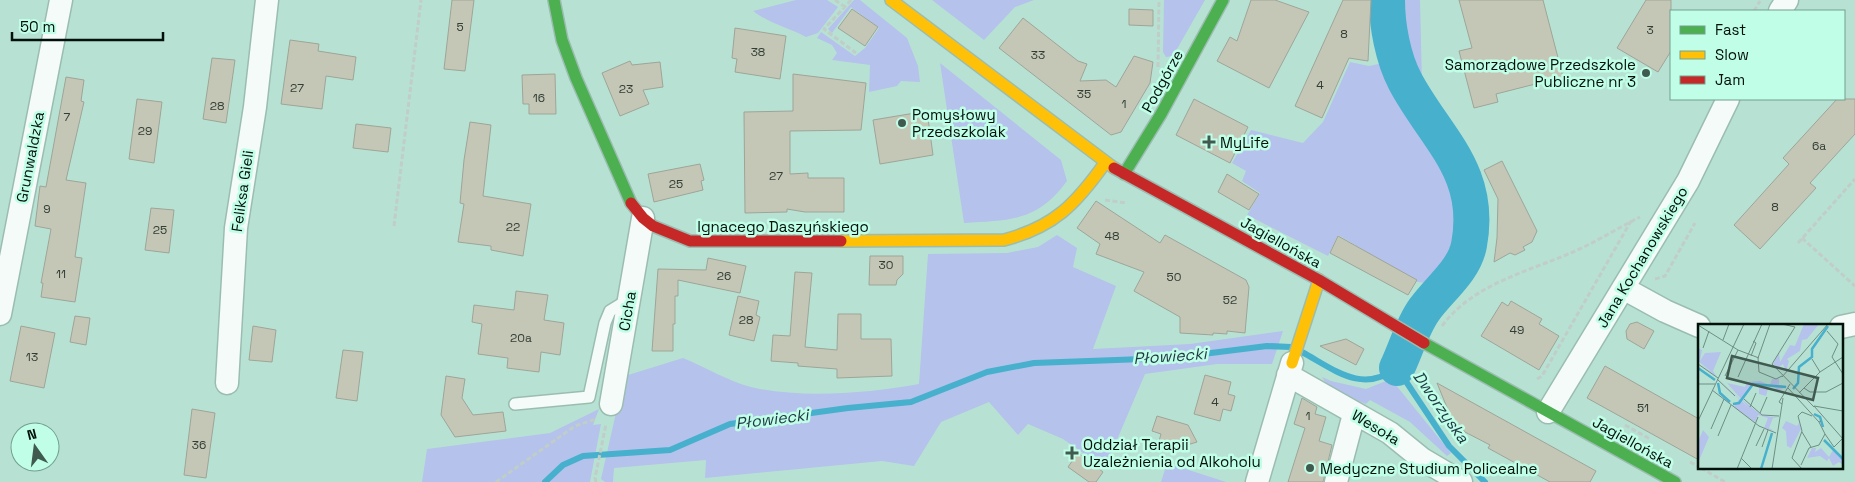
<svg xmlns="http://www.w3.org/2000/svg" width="1855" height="482" font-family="'Space Grotesk',sans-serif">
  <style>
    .green { fill: #b5c2eb }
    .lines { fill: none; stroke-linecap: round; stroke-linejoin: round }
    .stream { stroke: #46b0cd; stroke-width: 6 }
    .river { stroke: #46b0cd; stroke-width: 36 }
    .building { fill: #c5c7b6; stroke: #9da598 }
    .lane-casing { stroke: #9bbdb1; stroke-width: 14 }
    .street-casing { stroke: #9bbdb1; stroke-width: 25 }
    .fast-casing { stroke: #9bbdb1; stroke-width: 14 }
    .slow-casing { stroke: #9bbdb1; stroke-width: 14 }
    .jam-casing { stroke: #9bbdb1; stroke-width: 14 }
    .path { stroke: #c0cdc8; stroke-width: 3; stroke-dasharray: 5 2.5; stroke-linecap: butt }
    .lane { stroke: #f4fbf8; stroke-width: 11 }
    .street { stroke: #f4fbf8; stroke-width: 22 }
    .fast { stroke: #4caf50; stroke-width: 11 }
    .slow { stroke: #ffc107; stroke-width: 11 }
    .jam { stroke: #c62828; stroke-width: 11 }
    .poi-dot { fill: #405a50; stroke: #c0fee7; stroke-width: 2 }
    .labels { text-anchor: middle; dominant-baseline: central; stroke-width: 5; stroke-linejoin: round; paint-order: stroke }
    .number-label { font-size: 12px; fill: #313e35 }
    .poi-label { font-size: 15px; fill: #00110a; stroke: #c0fee7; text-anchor: start }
    .street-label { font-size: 15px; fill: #00110a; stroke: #c0fee7 }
    .water-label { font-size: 16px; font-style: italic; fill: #1e3742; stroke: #c0fee7 }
    .inset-river { fill: none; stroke: #46b0cd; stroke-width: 2.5 }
    .inset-road { fill: none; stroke: #6e8e83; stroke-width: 1 }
    .view { fill: #405a50; fill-opacity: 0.15; stroke: #405a50; stroke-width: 2.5 }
    .inset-edge { fill: none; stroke: #00110a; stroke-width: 2.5 }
  </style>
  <rect width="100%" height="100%" fill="#b7e2d3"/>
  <path class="green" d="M796,0h31l11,7 -20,26 -12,4c-17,-9 -38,-14 -53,-26z
    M854,0h6l47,38 11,28 2,16 -19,-1 -4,5 -28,6 1,-27 -38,-5 5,-7 -5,-8 -15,-7 4,-6 34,24 10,-8 14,-20 -28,-21 -19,26 -4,-4z
    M932,0h102l-19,7 -31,33z
    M1164,0h41l-32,56 -7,1 -3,-5z
    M1403,0h17l2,81 -15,-25z
    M1350,62l19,4 14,-3 59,91 11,29 3,21 -1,36 -9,20 -21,23 -7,-1 -80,-47 -10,21 -81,-41 13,-22 -18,-12 4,-10 -14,-8 19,-33 52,13 20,-21z
    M940,63l121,97 6,21c-30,41 -57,39 -103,42z
    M1057,235l20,13 -4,19 43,19 -23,63 97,-5 93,-13 -11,33h-55l-72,10 -40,94 -42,-29 -35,-15 -10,11 -29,-33 -48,20 -27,44 -32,-5 -177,17 1,-18 -92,8 -1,14h-8l-4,-3 17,-75 10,-29 55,-17c22,9 45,23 68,29 49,12 119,6 168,-3l9,-130 79,-1 31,-6z
    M1322,377l9,4 35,8 25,-10 60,74 -4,3 -37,-34 -40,-22 -4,4c-14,-6 -37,-14 -44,-27z
    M599,409l-6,16 8,-1 -11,58h-168l5,-33 123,-16z
    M1167,463l59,19h-65z"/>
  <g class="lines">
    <path class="stream" d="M1302,352c33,18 60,42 95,16l52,78 36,36
      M545,482l18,-17 20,-9 87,-6 60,-26 118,-16 63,-6 76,-30 47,-9 137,-5 96,-12 24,1"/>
    <path class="river" d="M1387,0c0,26 6,58 18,81 30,57 78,90 64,164 -5,26 -30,44 -45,65 -12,17 -18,39 -27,58"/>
  </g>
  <path class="building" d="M452,0h22l-9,71 -21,-2z
    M1251,0h24l34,12 -40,76 -52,-27 13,-24 7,4z
    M1343,0h28l-3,61 -19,-3 -27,60 -27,-12z
    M1459,0h84l20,77 -67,17 2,8 -24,6 -15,-57 13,-3z
    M1646,0h25v51l-13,21 -41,-24z
    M852,9l26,18 -13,19 -27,-18z
    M1129,9l24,1v16l-24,-1z
    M1023,18l55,43 9,3 -7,17 26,-1 10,7 18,-31 19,6 -3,21 -29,49 -10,3 -112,-87z
    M735,28l51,8 -6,43 -45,-7 2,-13 -5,-1z
    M290,40l29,4 -1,7 38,6 -3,23 -27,-4 -4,33 -41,-5z
    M212,58l23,2 -9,63 -23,-4z
    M630,61l2,4 28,-3 3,25 -20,3 6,14 -29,12 -18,-43z
    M555,74l1,40h-27v-10h-6l-1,-29z
    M793,74l73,9 -5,47 -71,1v43l18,-1v5h36v34h-39l-18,-3v3l-42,1 -1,-101 49,-1z
    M66,77l18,3 -3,21 3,1 -18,78 20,3 -11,74 7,1 -7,44 -34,-5 2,-14h-2l10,-54 -16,-3 5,-40 6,1z
    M137,99l25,3 -8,61 -25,-4z
    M1194,99l54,28 -18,36 -54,-28z
    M1837,99h18v35l-45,49 6,5 -56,61 -26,-24 55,-61 -6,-6z
    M927,111l6,44 -53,9 -7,-44z
    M470,122l21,3 -8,71 48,8 -8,52 -32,-6v-4l-33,-4 6,-38 -4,-1 4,-43z
    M356,124l35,4 -3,24 -35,-4z
    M1502,161l35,70 -5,11 -9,5 2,3 -10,5 -5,-2 -16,9 3,-24 1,-39 -14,-29z
    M700,164l4,16 -3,1 2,9 -49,12 -6,-28z
    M1227,174l32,20 -10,16 -31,-18z
    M1096,201l64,42 5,-8 81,45 3,7 -4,46 -18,-2v3l-14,-1v2l-33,-2v-16l-46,-26 10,-19 -48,-18 4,-10 -23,-16z
    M151,208l23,2 -5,43 -24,-3z
    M1338,236l79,44 -9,15 -78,-42z
    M870,256h33v18l-6,6 -1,5h-27z
    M708,258l38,8 -6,27 -62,-13v16h-3v28h-2v27h-21l6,-82 48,1z
    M795,272l17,1 -7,74 32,3 1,-36h23v25h30l1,37 -55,2v-9l-39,-3v-3l-27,-2 2,-26 17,1z
    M516,291l32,4 -4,25 20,3 -4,32 -19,-3 -2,20 -32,-4 1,-10 -30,-4 4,-30 -10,-2 2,-17 40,5z
    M738,296l21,5 -3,14 4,2 -6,24 -25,-6z
    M1511,301l31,18 -3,5 20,12 -20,34 -58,-34 21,-34 6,4z
    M75,316l15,2 -4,27 -16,-3z
    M1637,322l17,9 -10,18 -17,-10 -1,-8 4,-7z
    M21,326l34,7 -11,55 -34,-7z
    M253,326l23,4 -4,32 -23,-2z
    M1346,339l18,10 -8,16 -36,-19z
    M343,350l20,2 -6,49 -21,-3z
    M1605,366l94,53v41l-112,-62z
    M1205,375l26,7 -3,12 7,2 -4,15 -8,-2 -3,12 -26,-7z
    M446,376l19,3 -3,19 11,17 30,-3 3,19 -51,6 -14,-22z
    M1437,383l159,88 -6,11h-40l-62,-34 2,-3 -25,-13 -15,-17z
    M1302,398l15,9 -2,7 11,3 -7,24 13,4 -9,37h-35l17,-54 -11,-4z
    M192,409l23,4 -9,65 -22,-3z
    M1157,416l31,9 9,17 -10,3 -1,4 -27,-8 2,-7 -9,-3z
    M1078,453l25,19 -7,10h-7l-21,-15z"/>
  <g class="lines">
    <defs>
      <path id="lane" d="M515,404l74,-7 16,-74 5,-12 18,-11"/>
      <path id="street" d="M1780,11l7,-11
        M1623,288l42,23 34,15
        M0,314l61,-314
        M1841,327l14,-3
        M1288,375l102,58 32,26 39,23
        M227,383l9,-155 19,-121 12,-107
        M611,404l32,-186
        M1548,412l140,-231 40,-82
        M1257,482l35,-119
        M1336,482l18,-68"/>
      <path id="fast" d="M554,0l8,40 14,38 55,125
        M1124,174l37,-60 62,-114
        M1424,343l251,139"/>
      <path id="slow" d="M891,0l223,168
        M841,241l163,-1c50,-13 72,-36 101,-77
        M1292,363l27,-83"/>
      <path id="jam" d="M1114,168l205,112 105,63
        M631,203l12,15 10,8 37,15h151"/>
    </defs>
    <use href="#lane" class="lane-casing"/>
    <use href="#street" class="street-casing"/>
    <use href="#fast" class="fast-casing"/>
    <use href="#slow" class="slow-casing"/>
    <use href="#jam" class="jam-casing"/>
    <path class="path" d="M835,0l10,7
      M851,0l-27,29 32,24
      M1754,11l6,-10
      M1158,67l1,-67
      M1105,200l21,3
      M394,226l27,-226
      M1802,238l53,48
      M1798,243l57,-64
      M1655,279l10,-3 30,-53
      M1442,326c31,-42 85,-54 131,-74 23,-10 45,-24 67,-35
      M1537,379l5,-3 89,-155
      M1625,425l25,14
      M1690,462l9,5
      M1701,468l24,14
      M496,482l79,-56 21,-7
      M596,482l-1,-4 11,-54"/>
    <use href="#lane" class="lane"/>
    <use href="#street" class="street"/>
    <use href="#fast" class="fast"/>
    <use href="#slow" class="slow"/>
    <use href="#jam" class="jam"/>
  </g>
  <g class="poi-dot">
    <circle cx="1646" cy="73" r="5"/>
    <circle cx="902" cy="123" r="5"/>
    <path d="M1206.5 134.5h5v5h5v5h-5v5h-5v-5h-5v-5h5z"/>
    <path d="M1069.5 445.5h5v5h5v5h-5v5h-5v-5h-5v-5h5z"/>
    <circle cx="1310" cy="468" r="5"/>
  </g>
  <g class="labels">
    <g class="number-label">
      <text x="460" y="27">5</text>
      <text x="1650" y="30">3</text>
      <text x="1344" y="34">8</text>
      <text x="758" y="52">38</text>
      <text x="1038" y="55">33</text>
      <text x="1320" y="85">4</text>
      <text x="297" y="88">27</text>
      <text x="626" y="89">23</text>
      <text x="1084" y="94">35</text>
      <text x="539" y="98">16</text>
      <text x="1124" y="104">1</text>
      <text x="217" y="106">28</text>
      <text x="67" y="117">7</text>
      <text x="145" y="131">29</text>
      <text x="1819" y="146">6a</text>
      <text x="776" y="176">27</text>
      <text x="676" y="184">25</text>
      <text x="1775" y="207">8</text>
      <text x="47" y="209">9</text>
      <text x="513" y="227">22</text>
      <text x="160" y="230">25</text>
      <text x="1112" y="236">48</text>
      <text x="886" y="265">30</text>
      <text x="61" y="274">11</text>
      <text x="724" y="276">26</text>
      <text x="1174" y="277">50</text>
      <text x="1230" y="300">52</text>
      <text x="746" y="320">28</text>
      <text x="1517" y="330">49</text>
      <text x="521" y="338">20a</text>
      <text x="32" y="357">13</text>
      <text x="1215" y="402">4</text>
      <text x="1643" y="408">51</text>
      <text x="1308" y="416">1</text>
      <text x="199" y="445">36</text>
    </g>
    <g class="poi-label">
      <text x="1636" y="64" text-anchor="end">Samorządowe Przedszkole<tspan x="1636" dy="17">Publiczne nr 3</tspan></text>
      <text x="912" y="114">Pomysłowy<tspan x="912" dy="17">Przedszkolak</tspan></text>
      <text x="1220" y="142">MyLife</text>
      <text x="1083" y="444">Oddział Terapii<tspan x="1083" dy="17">Uzależnienia od Alkoholu</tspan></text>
      <text x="1320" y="468">Medyczne Studium Policealne</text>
    </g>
    <g class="street-label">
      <text transform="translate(1162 81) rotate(-61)">Podgórze</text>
      <text transform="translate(30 157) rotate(-79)">Grunwaldzka</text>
      <text transform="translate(242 191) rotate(-82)">Feliksa Gieli</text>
      <text x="783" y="226">Ignacego Daszyńskiego</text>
      <text transform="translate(1281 242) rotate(29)">Jagiellońska</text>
      <text transform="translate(1642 257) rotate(-59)">Jana Kochanowskiego</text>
      <text transform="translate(627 311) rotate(-80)">Cicha</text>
      <text transform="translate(1376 427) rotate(31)">Wesoła</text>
      <text transform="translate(1633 442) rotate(29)">Jagiellońska</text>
    </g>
    <g class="water-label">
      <text transform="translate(1170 356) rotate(-4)">Płowiecki</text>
      <text transform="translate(1441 407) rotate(55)">Dworzyska</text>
      <text transform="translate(772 419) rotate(-7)">Płowiecki</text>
    </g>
  </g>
  <g transform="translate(1698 324)">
    <rect width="145" height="145" fill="#b7e2d3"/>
    <path d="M106,0h15l-12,15 -5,1 -2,11 -13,8 2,2 -3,11 -3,-8 -6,5 -4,-5 6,-11 1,9 10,-17 5,1zM0,24l4,2 -2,11 5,-8 16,-1 -8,19 4,6 -19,-14 15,10 -15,-12zM20,54l31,30 -22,-25 18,4 2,-5 13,-1 10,4 2,-6h7v6l9,1 -10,5 -5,-5 -10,1 5,2 -2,7 -7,-2v-8h-6l-10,14 18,15 17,3h-5l-4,10 6,3 -11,-3 4,-10 -10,-3 -3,7 -21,-15 5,-8zM88,97l11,5 2,-3 2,6 -10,19 -4,-2 -1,-15 -4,-3zM5,106l6,7 -11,26v-21zM126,115l19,20v6l-4,-3 -6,4 -4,-8 -2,3 -7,-5 -13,2 5,-10h4l-1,4 6,-4 8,9 4,-7z" fill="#b5c2eb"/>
    <path class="inset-river" d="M0,44l17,12M20,59l2,10 10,9M95,65l5,-6 1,-16 13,-10v-8l16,-23M35,80l6,-1 14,-19 33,3M116,90l6,3 3,10M126,116l19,19M63,145l11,-36"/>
    <path class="inset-road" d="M72,0l-12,34 1,14 17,7 6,-3M84,0l13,3 -23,37 42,43M0,1l40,25 21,8M129,7l11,13 -6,13 11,17M25,16l6,-16M5,24l6,-17M53,32l5,-13 -3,-2M114,35l8,13M0,40l20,14M27,52l13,-26M40,53l24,-53M84,53l46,-53M19,55l18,17M0,60h17M90,64l31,34M106,64l6,4h16l17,-9M14,66l47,36 17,7M101,69l21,-21 23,-15M46,75l18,16 17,1M84,80l-3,-2 11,-18M52,83l6,-14M145,87l-29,-5 29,33M62,89l7,-16M0,97l46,-97M123,97l-2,1 6,12 9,13 8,-8M13,105l13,-30M104,108l9,15M20,112l13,-31M58,122l8,-17M64,123l6,-17M43,134l11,11M103,141l8,-17 10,-3 6,-11M39,145l21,-52M74,145l11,-71M104,145l-10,-11 10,-27 -4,-15 4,-4 10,4"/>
    <path class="view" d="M34,32l86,22 -5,22 -86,-22z"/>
    <rect width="145" height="145" class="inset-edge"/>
  </g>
  <rect x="1670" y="10" width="175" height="90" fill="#c0fee7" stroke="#739f8f"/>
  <rect x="1680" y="26" width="25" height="8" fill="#4caf50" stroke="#739f8f"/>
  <text x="1715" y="35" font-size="15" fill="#00110a">Fast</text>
  <rect x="1680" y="51" width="25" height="8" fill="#ffc107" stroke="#739f8f"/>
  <text x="1715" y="60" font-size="15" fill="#00110a">Slow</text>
  <rect x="1680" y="76" width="25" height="8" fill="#c62828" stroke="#739f8f"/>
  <text x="1715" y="85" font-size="15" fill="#00110a">Jam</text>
  <g transform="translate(35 447) rotate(346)"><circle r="24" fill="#c0fee7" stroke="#739f8f"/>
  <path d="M0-4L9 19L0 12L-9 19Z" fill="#405a50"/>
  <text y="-8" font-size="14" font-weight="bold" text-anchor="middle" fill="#00110a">N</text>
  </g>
  <path d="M12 32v8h151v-8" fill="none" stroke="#00110a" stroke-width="2.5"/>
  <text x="20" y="32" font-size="15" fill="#00110a" stroke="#c0fee7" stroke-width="4" paint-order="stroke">50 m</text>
</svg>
